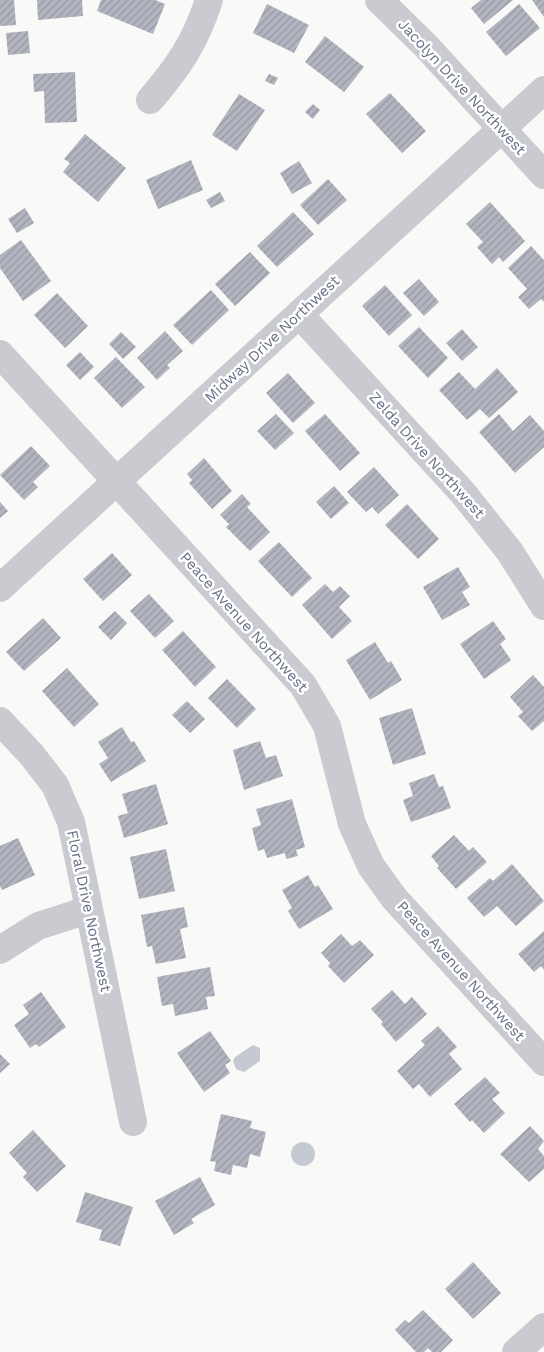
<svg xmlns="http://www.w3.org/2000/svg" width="544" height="1352" font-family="'Work Sans',sans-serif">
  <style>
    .water { fill: #c5cad2 }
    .building { fill: url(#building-hatch) }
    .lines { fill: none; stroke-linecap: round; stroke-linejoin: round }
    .minor { stroke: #cacbd0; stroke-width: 28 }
    .labels { text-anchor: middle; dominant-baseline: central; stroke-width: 5; stroke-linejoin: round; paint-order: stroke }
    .street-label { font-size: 15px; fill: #686f88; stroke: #fff }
  </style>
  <defs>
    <pattern id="building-hatch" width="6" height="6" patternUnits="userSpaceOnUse" patternTransform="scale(1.25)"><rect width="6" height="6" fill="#b2b5bf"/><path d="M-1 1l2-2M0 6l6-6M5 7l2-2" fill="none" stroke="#9597a1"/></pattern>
  </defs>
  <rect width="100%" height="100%" fill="#f9f9f7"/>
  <path class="water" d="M253,1045l7,3v13l-16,11 -8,-3 -3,-8 2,-4z
    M291 1154a12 12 0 1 1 24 0a12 12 0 1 1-24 0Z"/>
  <path class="building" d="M0,0h14l2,25 -16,1z
    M37,0h45l1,16 -45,4z
    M101,0h54l10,4 -12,30 -56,-23z
    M481,0h32l-29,24 -13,-16z
    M532,0h12v17z
    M267,4l42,21 -15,28 -41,-20z
    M519,4l21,24 -34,28 -20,-24z
    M28,31l2,22 -22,2 -2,-22z
    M325,36l39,31 -20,25 -39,-30z
    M75,72l2,50 -32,1 -1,-32 -10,1 -1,-18z
    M269,74l9,4 -4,7 -9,-4z
    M390,93l36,38 -24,22 -36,-39z
    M239,94l26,16 -28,41 -25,-16z
    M313,104l7,6 -7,9 -8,-7z
    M85,134l41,34 -28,34 -35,-30 7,-9 -6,-4z
    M191,160l12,30 -45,19 -12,-29z
    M299,161l13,22 -20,11 -12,-21z
    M328,179l19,21 -29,25 -18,-20z
    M220,192l5,9 -14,7 -5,-8z
    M490,202l35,39 -22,21 -4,-5 -7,7 -15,-17 6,-5 -17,-18z
    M25,208l9,15 -17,10 -9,-14z
    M293,212l21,22 -37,33 -20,-21z
    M21,240l30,41 -28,20 -23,-33v-13z
    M531,246l13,14v42l-3,-3 -12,10 -11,-12 9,-8 -19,-21z
    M250,252l20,21 -35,33 -20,-22z
    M419,279l20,23 -15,14 -21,-23z
    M385,285l27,30 -23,21 -27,-30z
    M211,290l18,20 -37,35 -19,-20z
    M57,293l31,33 -23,22 -31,-33z
    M419,327l29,31 -20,20 -30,-32z
    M462,329l16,18 -16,14 -16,-18z
    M165,331l18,20 -16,14 3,3 -13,12 -20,-22z
    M121,332l15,15 -13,12 -14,-15z
    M80,352l14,15 -14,13 -14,-15z
    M116,357l29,30 -23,21 -28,-30z
    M497,368l21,24 -29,26 -9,-9 -13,11 -28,-30 20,-18 16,17z
    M288,373l27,30 -22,20 -27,-30z
    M276,414l18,19 -19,17 -18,-19z
    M325,414l35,39 -20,18 -35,-40z
    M499,414l14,17 17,-16 14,16v16l-29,26 -36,-41z
    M31,446l19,20 -17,16 5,5 -14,13 -24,-25z
    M204,458l28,33 -20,18 -23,-26 3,-3 -5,-6z
    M374,467l25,28 -21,19 -6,-7 -6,5 -19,-20z
    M334,486l15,17 -18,16 -15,-17z
    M242,494l9,10 -4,3 23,25 -20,19 -24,-24 3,-3 -9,-9z
    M0,502l8,9 -8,7z
    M407,504l32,35 -21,20 -33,-34z
    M279,542l33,36 -20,19 -34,-36z
    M112,553l20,22 -29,26 -20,-22z
    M458,567l12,20 -8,5 8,13 -28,15 -19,-33z
    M325,584l8,8 7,-6 10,10 -11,11 13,14 -20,18 -30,-34z
    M149,594l25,27 -19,17 -25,-27z
    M115,611l12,12 -16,17 -13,-13z
    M43,618l18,20 -37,33 -18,-19z
    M493,621l13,18 -6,5 11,16 -27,19 -24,-35z
    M183,631l33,36 -21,20 -33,-37z
    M375,642l13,21 3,-2 11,19 -32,20 -24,-40z
    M67,668l32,36 -25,23 -32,-36z
    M533,675l11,12v34l-12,10 -14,-15 5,-4 -13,-15z
    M227,679l29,30 -19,19 -29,-30z
    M187,701l18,18 -15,14 -18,-18z
    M412,708l14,46 -33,11 -14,-47z
    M122,727l9,15 3,-1 12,20 -35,21 -12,-18 9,-6 -10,-16z
    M260,741l6,17 10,-3 7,21 -39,14 -11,-40z
    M434,774l5,13 4,-1 8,22 -40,14 -8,-22 10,-4 -4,-13z
    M156,784l12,40 -44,14 -6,-22 10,-3 -6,-19z
    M292,799l13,48 -9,3 2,6 -12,3 -1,-6 -18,5 -3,-9 -6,2 -6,-23 9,-3 -5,-16z
    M454,835l15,16 4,-4 14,15 -31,27 -19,-21 2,-2 -8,-10z
    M18,838l17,37 -33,15 -2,-4v-40z
    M166,849l9,42 -36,8 -9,-42z
    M512,864l32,37 -28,25 -19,-20 -13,11 -17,-19 23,-20 3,3z
    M308,875l7,12 3,-2 15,24 -34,20 -11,-18 4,-3 -10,-18z
    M184,907l4,20 -8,2 6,29 -30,6 -4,-18 -5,1 -6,-32z
    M544,931v39l-3,-4 -7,6 -16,-18z
    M341,934l11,12 8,-6 14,15 -30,28 -16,-17 2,-3 -9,-10z
    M210,967l5,29 -9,1 2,12 -33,7 -2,-12 -11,2 -5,-29z
    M392,990l13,14 7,-7 15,17 -31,28 -15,-18 2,-2 -12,-13z
    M41,992l25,35 -27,20 -3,-3 -6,4 -16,-23 15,-11 -6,-9z
    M438,1026l19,21 -8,7 13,15 -32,28 -11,-13 -6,5 -16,-18 28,-26 -4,-4z
    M210,1031l21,30 -6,4 5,8 -26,19 -27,-39z
    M0,1054l10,10 -10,9z
    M485,1077l15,16 -8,6 13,14 -21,20 -12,-13 -2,2 -16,-18z
    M221,1114l31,7 -2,7 16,4 -6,25 -10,-3 -3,14 -14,-3 -2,10 -17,-4 2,-9 -6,-1z
    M530,1126l14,15 -6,8 6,7v13l-15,13 -29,-28z
    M33,1130l33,36 -29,26 -14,-15 4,-4 -18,-20z
    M200,1177l15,28 -24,14 3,4 -20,12 -19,-34z
    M85,1192l48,15 -13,39 -21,-6 3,-10 -26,-8z
    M473,1262l28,31 -28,26 -28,-30z
    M423,1310l30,30 -12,12h-9l-4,-4 -4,4h-8l-21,-22 10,-10 4,3z"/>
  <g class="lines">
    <path class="minor" d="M379,0l47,46 118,129
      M150,100c29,-34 45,-57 59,-100
      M299,314l164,179 47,59 34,54
      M0,354l303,331 24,41 25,98 19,42 23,32 150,164
      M0,588l544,-498
      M0,721l31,33 24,31 16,37 62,300
      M0,950l38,-24 50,-16
      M516,1352l28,-25"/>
  </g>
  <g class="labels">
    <g class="street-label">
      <text transform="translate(462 87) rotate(47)">Jacolyn Drive Northwest</text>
      <text transform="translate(272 339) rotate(-43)">Midway Drive Northwest</text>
      <text transform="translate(427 455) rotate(48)">Zelda Drive Northwest</text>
      <text transform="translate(244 622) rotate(48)">Peace Avenue Northwest</text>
      <text transform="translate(89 911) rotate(78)">Floral Drive Northwest</text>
      <text transform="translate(461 971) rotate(48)">Peace Avenue Northwest</text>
    </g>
  </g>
</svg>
